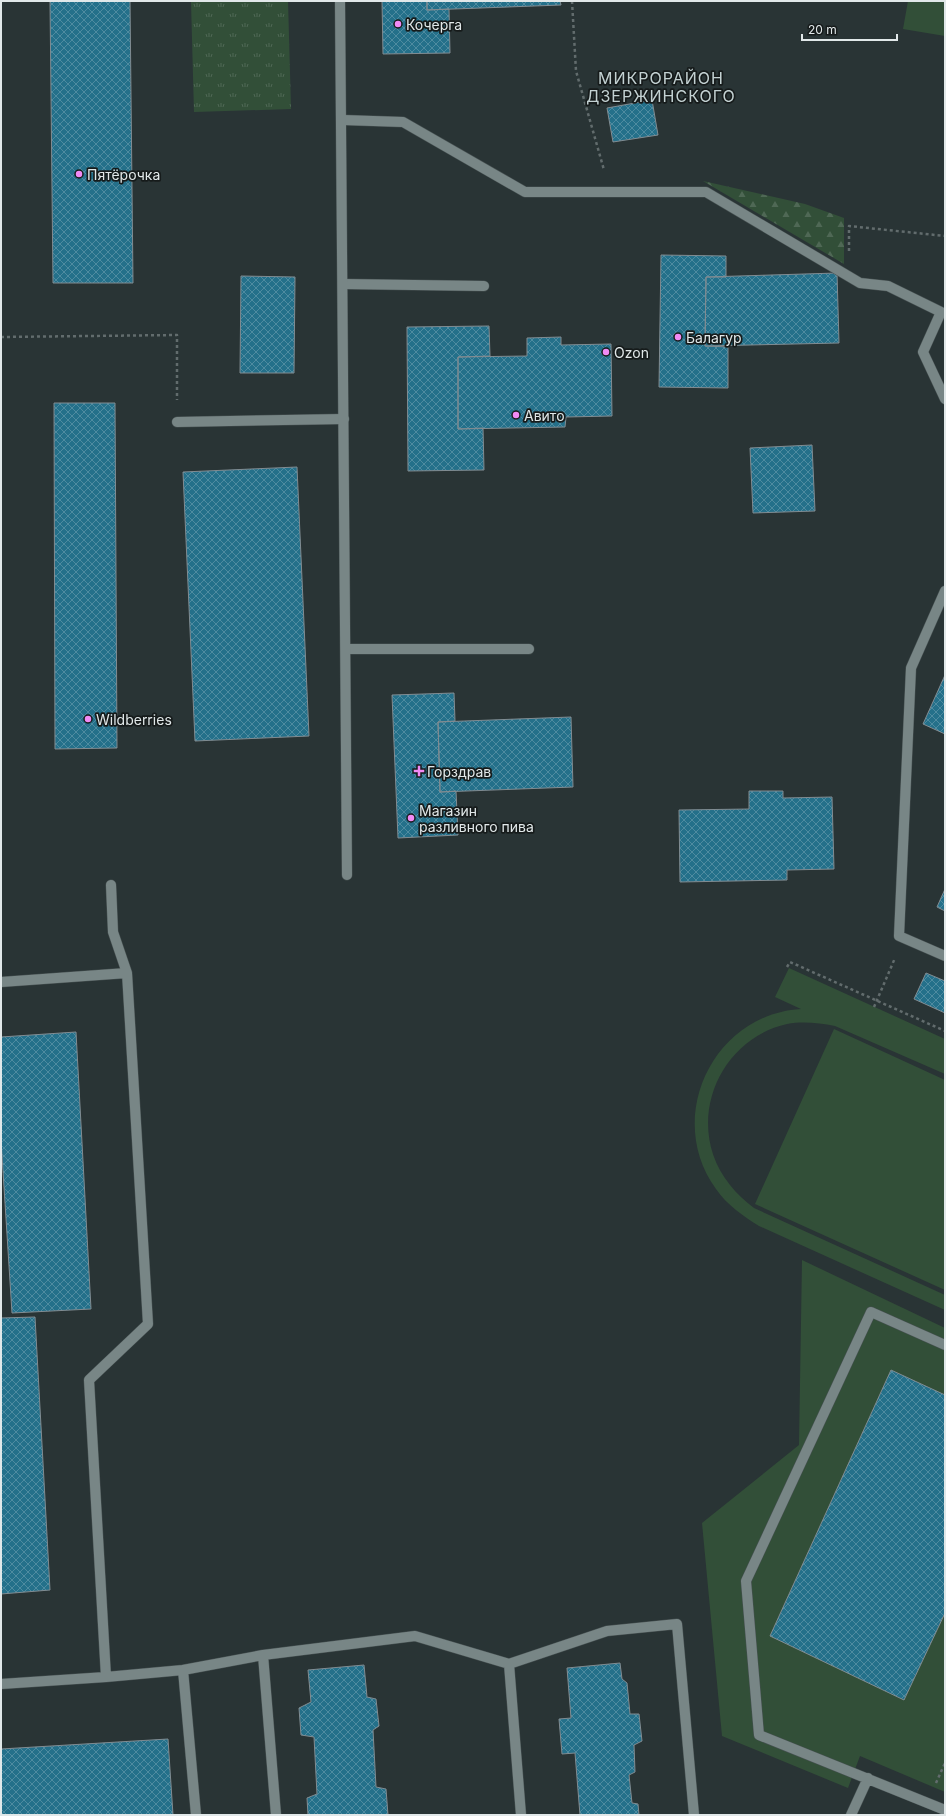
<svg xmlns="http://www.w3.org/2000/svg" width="946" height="1816" font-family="Inter,sans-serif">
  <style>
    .forest { fill: url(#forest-firs) }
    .park { fill: url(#park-tufts) }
    .garden { fill: #324f38 }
    .building { fill: url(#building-cross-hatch); stroke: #818c92 }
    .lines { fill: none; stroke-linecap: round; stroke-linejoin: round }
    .lane-casing { stroke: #475152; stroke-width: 11 }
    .street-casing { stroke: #475152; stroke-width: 11 }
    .path { stroke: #626c6d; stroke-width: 2.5; stroke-dasharray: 3 3; stroke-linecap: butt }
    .lane { stroke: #788686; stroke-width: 10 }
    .street { stroke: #788686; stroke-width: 10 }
    .poi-dot { fill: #f18af4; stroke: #161b1b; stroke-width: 1.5 }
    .labels { text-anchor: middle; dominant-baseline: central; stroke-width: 3.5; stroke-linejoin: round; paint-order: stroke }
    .poi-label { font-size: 14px; fill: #e1e8e9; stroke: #161b1b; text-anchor: start }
    .quarter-label { font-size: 16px; letter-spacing: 1px; fill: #c3d1d2; stroke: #161b1b }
  </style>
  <defs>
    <pattern id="forest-firs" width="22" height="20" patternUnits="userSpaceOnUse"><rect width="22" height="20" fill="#324f38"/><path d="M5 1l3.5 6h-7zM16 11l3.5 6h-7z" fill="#4f6855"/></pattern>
    <pattern id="park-tufts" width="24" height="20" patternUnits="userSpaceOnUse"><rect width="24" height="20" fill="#324f38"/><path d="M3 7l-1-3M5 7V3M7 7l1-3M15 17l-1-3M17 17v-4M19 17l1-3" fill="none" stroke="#4f6855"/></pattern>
    <pattern id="building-cross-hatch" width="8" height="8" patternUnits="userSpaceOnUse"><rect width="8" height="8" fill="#24708a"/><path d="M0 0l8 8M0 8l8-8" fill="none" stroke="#4e8ba0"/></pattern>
  </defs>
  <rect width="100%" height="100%" fill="#293435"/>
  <path class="forest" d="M703,181l102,23 39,14v46z"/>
  <path class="park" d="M191,1h97l3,108 -97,3z"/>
  <path class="garden" d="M908,1h37v35l-42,-7z
    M789,968l156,71v35l-110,-48c-16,-3 -32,-5 -48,-2 -71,16 -104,103 -57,161 7,9 15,16 24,23l191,87v15l-186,-84c-16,-10 -32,-21 -43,-37 -52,-71 -3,-175 85,-180l-26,-12z
    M834,1029l111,51v210l-190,-86z
    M802,1260l143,68v464l-85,-36 -12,32 -126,-52 -20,-213 97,-78z"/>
  <path class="building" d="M50,1h80l3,282h-80z
    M382,1h45v9l22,-1 1,44 -67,1z
    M427,1h133l1,4 -134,5z
    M652,100l6,35 -45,7 -6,-34z
    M661,255l65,1v21h-20l-1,69 23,1v41l-69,-1z
    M837,273l2,70 -134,3 1,-69z
    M241,276l54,1 -1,96h-54z
    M489,326l1,30 -32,1v72l25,-1 1,42 -76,1 -1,-144z
    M561,337v8l50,-1 1,72 -46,1 -1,10 -107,2v-72l69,-1v-18z
    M54,403h61l2,345 -62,1z
    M812,445l3,66 -62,2 -3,-65z
    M297,467l12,269 -114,5 -12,-269z
    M945,675v59l-22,-10z
    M454,693l1,28 -17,1 2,70 16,-1 2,44 -60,3 -6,-143z
    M571,717l2,70 -133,5 -2,-70z
    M749,791h34v7l49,-1 2,72 -47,1v10l-107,2 -1,-72 70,-1z
    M945,889v22l-8,-4z
    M926,973l19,8v32l-31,-14z
    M76,1032l15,277 -79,4 -11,-173v-103z
    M35,1317l15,273 -49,4v-276z
    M891,1370l54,25v218l-41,87 -134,-64z
    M620,1663l2,16 5,4 3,31h9l3,27 -8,4 1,27 -6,3 3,28 6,1 1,11h-59l-5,-62 -13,1 -3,-35 12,-1 -4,-50z
    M364,1665l3,32 9,2 3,27 -6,4 3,57 10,2 2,26h-80l-1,-17 10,-4 -3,-57 -13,-2 -2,-27 12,-6 -3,-32z
    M168,1739l5,76h-172v-66z"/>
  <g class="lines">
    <defs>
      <path id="lane" d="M343,120l60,2 122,70h181l154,91 28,3 53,26 -18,40 22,47
        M343,284l141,2
        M177,422l167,-3
        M945,591l-34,77 -12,268 46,20
        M346,649h183
        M111,885l2,47 14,41 21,351 -59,56 17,297 77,-7 13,145
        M1,982l126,-9
        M945,1345l-74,-33 -125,269 13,154 186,75
        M263,1655l13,160
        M509,1664l12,151
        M183,1670l80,-15 152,-19 94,28 98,-33 70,-7 17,191
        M1,1684l105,-7
        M851,1815l17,-37"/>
      <path id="street" d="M340,1l7,874"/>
    </defs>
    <use href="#lane" class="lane-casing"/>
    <use href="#street" class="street-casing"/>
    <path class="path" d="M572,1l4,70 28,99
      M849,251v-25l96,10
      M1,337l176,-2v65
      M787,967l3,-5 155,69
      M874,1007l21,-49
      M936,1783l9,-20"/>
    <use href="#lane" class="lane"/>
    <use href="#street" class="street"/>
  </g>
  <g class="poi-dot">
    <circle cx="398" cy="24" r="4"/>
    <circle cx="79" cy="174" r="4"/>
    <circle cx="678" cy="337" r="4"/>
    <circle cx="606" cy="352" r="4"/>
    <circle cx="516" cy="415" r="4"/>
    <circle cx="88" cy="719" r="4"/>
    <path d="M417 765h4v4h4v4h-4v4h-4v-4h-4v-4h4z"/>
    <circle cx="411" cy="818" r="4"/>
  </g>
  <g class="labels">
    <g class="poi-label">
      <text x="406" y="24">Кочерга</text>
      <text x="87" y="174">Пятёрочка</text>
      <text x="686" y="337">Балагур</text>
      <text x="614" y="352">Ozon</text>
      <text x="524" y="415">Авито</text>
      <text x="96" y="719">Wildberries</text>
      <text x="427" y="771">Горздрав</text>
      <text x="419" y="810">Магазин<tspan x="419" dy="16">разливного пива</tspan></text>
    </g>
    <g class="quarter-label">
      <text x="661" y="78">МИКРОРАЙОН<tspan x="661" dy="18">ДЗЕРЖИНСКОГО</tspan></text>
    </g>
  </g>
  <rect width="946" height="1816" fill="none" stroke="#e1e8e9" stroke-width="4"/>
  <path d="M802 34v6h95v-6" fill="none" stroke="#e1e8e9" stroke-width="2"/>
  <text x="808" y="34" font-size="12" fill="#e1e8e9" stroke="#161b1b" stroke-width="3" paint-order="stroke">20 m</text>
</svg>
